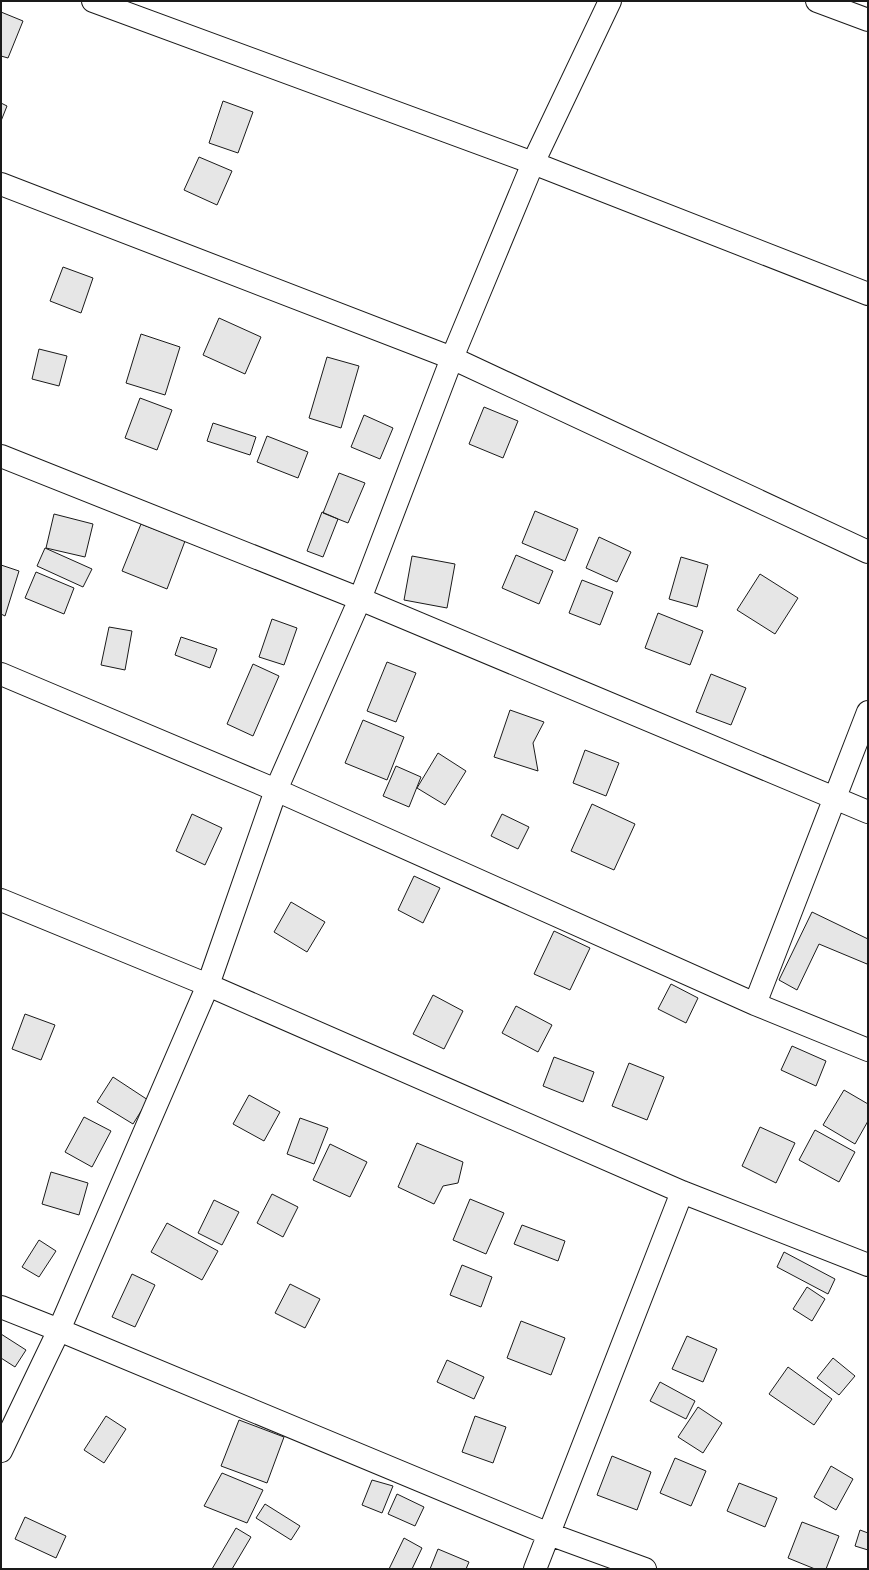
<svg xmlns="http://www.w3.org/2000/svg" width="869" height="1570" font-family="'Fira Sans Condensed',sans-serif">
  <style>
    .building { fill: #e6e6e6; stroke: #1a1a1a }
    .lines { fill: none; stroke-linecap: round; stroke-linejoin: round }
    .street-casing { stroke: #1a1a1a; stroke-width: 24 }
    .street { stroke: #fff; stroke-width: 22 }
  </style>
  <rect width="100%" height="100%" fill="#fff"/>
  <path class="building" d="M1,12l22,9 -15,37 -7,-2z
    M223,101l30,11 -15,41 -29,-10z
    M1,103l6,3 -6,15z
    M199,157l33,14 -15,34 -33,-15z
    M63,267l30,11 -12,35 -31,-12z
    M219,318l42,19 -16,37 -42,-19z
    M141,334l39,13 -15,48 -39,-12z
    M39,349l28,7 -8,30 -27,-7z
    M327,357l32,9 -18,62 -32,-10z
    M140,398l32,12 -15,40 -32,-12z
    M484,407l34,14 -15,37 -34,-14z
    M364,415l29,13 -13,31 -29,-12z
    M213,423l43,14 -6,18 -43,-14z
    M267,436l41,16 -10,26 -41,-16z
    M339,473l26,10 -17,40 -25,-10z
    M535,511l43,18 -13,32 -43,-18z
    M322,512l16,7 -15,38 -16,-6z
    M54,514l39,10 -8,33 -39,-9z
    M141,524l44,17 -18,48 -45,-18z
    M599,537l32,15 -14,30 -31,-14z
    M45,548l47,21 -9,18 -46,-21z
    M516,555l37,16 -14,33 -37,-16z
    M412,556l43,8 -8,44 -43,-8z
    M681,557l27,8 -11,42 -28,-8z
    M1,565l18,6 -14,45 -4,-2z
    M36,572l38,16 -10,26 -39,-16z
    M760,574l38,24 -23,36 -38,-24z
    M582,580l31,12 -13,33 -31,-12z
    M658,613l45,18 -13,34 -45,-17z
    M272,619l25,9 -13,37 -25,-8z
    M109,627l23,4 -7,39 -24,-5z
    M181,637l36,12 -7,19 -35,-13z
    M387,662l29,11 -20,49 -29,-11z
    M253,664l26,12 -26,60 -26,-12z
    M711,674l35,14 -15,37 -35,-13z
    M510,710l34,12 -11,21 5,28 -44,-14z
    M363,720l41,17 -17,43 -42,-17z
    M585,750l34,13 -13,33 -33,-13z
    M438,753l28,18 -21,34 -28,-17z
    M396,766l25,11 -12,30 -26,-11z
    M592,804l43,20 -21,46 -43,-19z
    M192,814l30,14 -17,37 -29,-14z
    M502,814l27,13 -11,22 -27,-13z
    M414,876l26,12 -17,35 -25,-13z
    M291,902l34,20 -18,30 -33,-20z
    M812,912l56,27v22l-1,3 -48,-20 -22,46 -18,-10z
    M554,931l36,17 -20,42 -36,-16z
    M671,984l27,14 -12,25 -28,-14z
    M433,995l30,16 -19,38 -31,-15z
    M516,1006l36,19 -14,27 -36,-19z
    M25,1014l30,11 -14,35 -29,-11z
    M792,1046l34,15 -10,25 -35,-16z
    M554,1057l40,15 -11,30 -40,-16z
    M629,1063l35,14 -17,43 -35,-14z
    M113,1077l35,23 -15,24 -36,-22z
    M844,1090l24,14v17l-13,23 -32,-19z
    M249,1095l31,17 -16,29 -31,-17z
    M84,1117l27,14 -19,36 -27,-15z
    M300,1118l28,10 -14,36 -27,-10z
    M760,1127l35,16 -19,40 -34,-17z
    M815,1130l40,22 -16,30 -40,-22z
    M417,1143l46,19 -5,21 -15,3 -9,18 -36,-17z
    M330,1144l37,18 -17,35 -37,-17z
    M51,1172l37,11 -9,32 -37,-11z
    M272,1194l26,13 -15,30 -26,-14z
    M470,1199l34,14 -18,41 -33,-14z
    M214,1200l25,12 -17,33 -24,-12z
    M167,1223l51,28 -16,29 -51,-28z
    M522,1225l43,16 -7,20 -44,-17z
    M39,1240l17,11 -17,26 -17,-10z
    M784,1252l51,27 -7,15 -51,-27z
    M462,1265l30,12 -11,30 -31,-12z
    M132,1274l23,11 -20,42 -23,-10z
    M290,1284l30,15 -15,29 -30,-15z
    M807,1287l18,12 -13,22 -19,-12z
    M521,1321l44,17 -14,37 -44,-17z
    M1,1334l25,16 -11,17 -14,-9z
    M687,1336l30,13 -14,33 -31,-13z
    M833,1358l22,18 -16,19 -22,-17z
    M447,1360l37,17 -10,22 -37,-17z
    M788,1367l44,32 -18,26 -45,-31z
    M660,1382l35,19 -9,18 -36,-18z
    M698,1407l24,16 -19,30 -25,-16z
    M106,1416l20,13 -22,34 -20,-13z
    M475,1416l31,11 -13,36 -31,-11z
    M239,1420l45,17 -17,46 -46,-17z
    M612,1456l39,16 -14,38 -40,-15z
    M675,1458l31,13 -15,35 -31,-13z
    M831,1466l22,13 -17,31 -22,-13z
    M222,1473l41,17 -16,33 -43,-17z
    M372,1480l21,6 -11,27 -20,-8z
    M739,1483l38,15 -12,29 -38,-16z
    M397,1494l27,13 -9,19 -27,-12z
    M265,1504l35,22 -9,14 -35,-22z
    M25,1517l41,19 -10,22 -41,-19z
    M802,1522l37,14 -13,33h-11l-27,-11z
    M236,1528l15,9 -19,32h-20z
    M860,1530l8,3v17l-13,-4z
    M404,1538l18,10 -10,21h-23z
    M438,1549l31,13 -3,7h-36z"/>
  <g class="lines">
    <defs>
      <path id="street" d="M93,1l440,162 335,131
        M817,1l51,19
        M1,184l451,174 416,194
        M1,456l359,143 508,213
        M1,674l275,116 479,214 113,46
        M1,900l207,85 474,207 186,73
        M755,1004l113,-292
        M1,1307l58,23 490,204 96,35
        M1,1451l58,-121 149,-345 68,-195 84,-191 92,-241 81,-195 77,-162
        M535,1569l147,-377"/>
    </defs>
    <use href="#street" class="street-casing"/>
    <use href="#street" class="street"/>
  </g>
  <rect width="869" height="1570" fill="none" stroke="#1a1a1a" stroke-width="4"/>
</svg>
